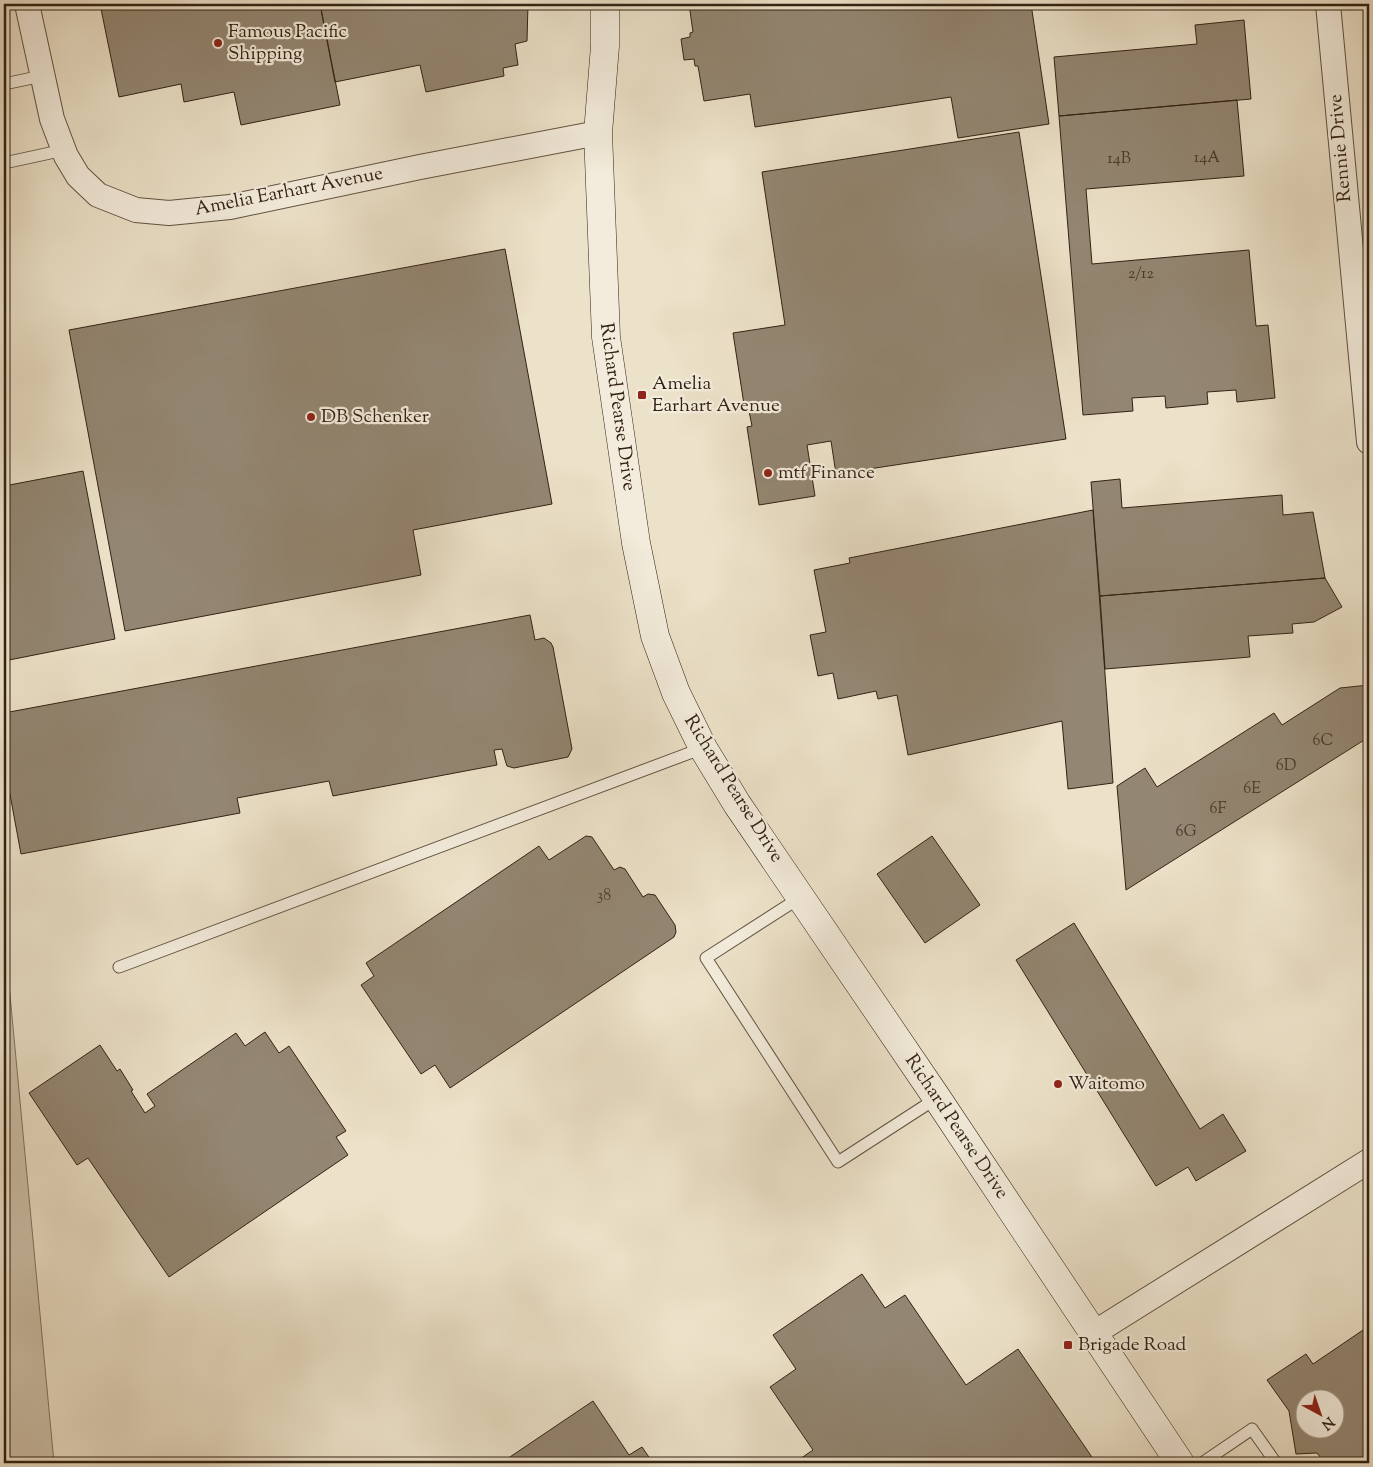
<svg xmlns="http://www.w3.org/2000/svg" width="1373" height="1467" font-family="'Sorts Mill Goudy',serif">
  <style>
    .green { fill: #cdc1aa; stroke: #80725f }
    .building { fill: #938672; stroke: #332214; fill-rule: evenodd }
    .lines { fill: none; stroke-linecap: round; stroke-linejoin: round }
    .lane-casing { stroke: #615241; stroke-width: 13 }
    .street-casing { stroke: #615241; stroke-width: 26 }
    .secondary-casing { stroke: #332214; stroke-width: 29 }
    .lane { stroke: #f3ecdc; stroke-width: 11 }
    .street { stroke: #f3ecdc; stroke-width: 24 }
    .secondary { stroke: #f3ecdc; stroke-width: 28 }
    .poi-dot { fill: #8f2418; stroke: #f3ecdc; stroke-width: 2 }
    .labels { text-anchor: middle; dominant-baseline: central; stroke-width: 4.5; stroke-linejoin: round; paint-order: stroke }
    .number-label { font-size: 16px; fill: #4b3b2c }
    .poi-label { font-size: 19px; fill: #332214; stroke: #f3ecdc; text-anchor: start }
    .street-label { font-size: 19px; fill: #332214; stroke: #f3ecdc }
  </style>
  <rect width="100%" height="100%" fill="#ece2c9"/>
  <filter id="stains"><feTurbulence type="fractalNoise" baseFrequency=".004" numOctaves="4"/><feColorMatrix values="0 0 0 0 .2 0 0 0 0 .09 0 0 0 0 .02 0 0 0 .5 -.17"/></filter>
  <radialGradient id="worn" r=".72"><stop offset=".6" stop-color="#630" stop-opacity="0"/><stop offset="1" stop-color="#630" stop-opacity=".3"/></radialGradient>
  <path class="green" d="M4,931l50,532h-50z"/>
  <path class="building" d="M100,4h220l20,101 -99,20 -7,-33 -50,10 -3,-18 -62,13z
    M320,4h208l-1,37 -12,3 3,21 -15,3 1,8 -78,16 -6,-27 -85,17z
    M689,4h342l18,120 -91,14 -7,-41 -196,30 -5,-33 -46,7 -6,-35h-3l-1,-7 -10,1 -3,-21 9,-2v-4l3,-1z
    M1244,20l7,79 -192,17 -5,-59 143,-13 -2,-19z
    M1237,100l7,76 -158,13 6,75 157,-14 7,76 12,-1 7,73 -38,4 -1,-12 -29,2 1,12 -42,4 -1,-12 -33,2 1,13 -50,4 -24,-299z
    M1019,132l47,307 -230,35 -5,-33 -24,4 8,51 -56,9 -12,-78 5,-1 -3,-15h-4l-12,-78 52,-8 -23,-153z
    M505,249l47,255 -139,26 8,45 -296,56 -56,-301z
    M83,471l32,168 -111,22v-175z
    M1120,479l2,29 160,-13 1,20 30,-3 12,66 -225,18 -9,-114z
    M1093,510l20,273 -45,6 -6,-68 -154,34 -11,-60 -19,4 -2,-8 -38,8 -5,-26 -15,3 -8,-41 16,-3 -12,-62 36,-7 -1,-5z
    M1325,578l17,29 -28,15 -22,2 1,9 -45,3 2,21 -145,12 -5,-73z
    M530,615l5,25 9,-2 7,5 2,4 19,102 -4,8 -54,11 -7,-2 -1,-3 -4,-14 -8,1 3,15 -164,31 -4,-15 -92,17 3,15 -219,41 -17,-92v-49z
    M1369,685v52l-243,153 -9,-104 28,-18 12,19 117,-74 8,12 58,-37z
    M586,836l6,1 22,33 6,-3 5,2 18,28 5,-3 7,1 20,30 1,7 -2,5 -224,151 -15,-23 -14,9 -60,-89 13,-9 -8,-13 173,-117 10,14z
    M932,836l48,69 -55,38 -48,-69z
    M1074,923l126,206 23,-15 23,37 -50,30 -8,-14 -32,19 -140,-226z
    M265,1032l14,21 10,-7 57,85 -10,6 12,18 -179,122 -81,-119 -11,7 -48,-72 71,-48 17,26 3,-2 13,21 -2,1 14,22 10,-7 -8,-12 89,-61 9,13z
    M862,1274l23,34 20,-13 61,90 52,-36 78,114h-80l-3,-4 -6,4h-213l19,-13 -43,-63 26,-18 -23,-34z
    M1369,1326v137h-44l-8,-10 -21,1 -7,-43 -22,-31 39,-26 7,10zM1306,1400h30v30h-30z
    M593,1401l36,54 13,-8 11,16h-152z"/>
  <g class="lines">
    <defs>
      <path id="lane" d="M4,84l38,-8
        M4,163l60,-13
        M801,897l-95,61 132,204 99,-64
        M119,967l584,-219
        M1202,1463l50,-34 24,34"/>
      <path id="street" d="M27,4l25,115 14,37 12,20 20,19 38,15 33,3 61,-6 190,-40 178,-34
        M1328,4l41,438
        M1094,1333l275,-172"/>
      <path id="secondary" d="M605,4v42l-7,87 8,204 30,206 19,93 21,57 27,55 34,56 200,294 243,365"/>
    </defs>
    <use href="#lane" class="lane-casing"/>
    <use href="#street" class="street-casing"/>
    <use href="#secondary" class="secondary-casing"/>
    <use href="#lane" class="lane"/>
    <use href="#street" class="street"/>
    <use href="#secondary" class="secondary"/>
  </g>
  <g class="poi-dot">
    <circle cx="218" cy="43" r="5"/>
    <rect x="637" y="390" width="10" height="10" rx="2.5"/>
    <circle cx="311" cy="417" r="5"/>
    <circle cx="768" cy="473" r="5"/>
    <circle cx="1058" cy="1084" r="5"/>
    <rect x="1063" y="1340" width="10" height="10" rx="2.5"/>
  </g>
  <g class="labels">
    <g class="number-label">
      <text x="1207" y="158">14A</text>
      <text x="1119" y="159">14B</text>
      <text x="1141" y="274">2/12</text>
      <text x="1323" y="741">6C</text>
      <text x="1286" y="766">6D</text>
      <text x="1252" y="789">6E</text>
      <text x="1218" y="809">6F</text>
      <text x="1186" y="832">6G</text>
      <text x="604" y="896">38</text>
    </g>
    <g class="poi-label">
      <text x="228" y="32">Famous Pacific<tspan x="228" dy="22">Shipping</tspan></text>
      <text x="652" y="384">Amelia<tspan x="652" dy="22">Earhart Avenue</tspan></text>
      <text x="321" y="417">DB Schenker</text>
      <text x="778" y="473">mtf Finance</text>
      <text x="1068" y="1084">Waitomo</text>
      <text x="1078" y="1345">Brigade Road</text>
    </g>
    <g class="street-label">
      <text transform="translate(1341 148) rotate(-95)">Rennie Drive</text>
      <text transform="translate(289 192) rotate(-11)">Amelia Earhart Avenue</text>
      <text transform="translate(617 407) rotate(82)">Richard Pearse Drive</text>
      <text transform="translate(733 789) rotate(58)">Richard Pearse Drive</text>
      <text transform="translate(956 1127) rotate(56)">Richard Pearse Drive</text>
    </g>
  </g>
  <rect width="1373" height="1467" fill="none" stroke="#ece2c9" stroke-width="20"/>
  <rect x="5" y="5" width="1363" height="1457" fill="none" stroke="#332214" stroke-width="2.5"/>
  <rect x="10" y="10" width="1353" height="1447" fill="none" stroke="#332214"/>
  <g transform="translate(1320 1414) rotate(140)"><circle r="24" fill="#f3ecdc" stroke="#a69b8c"/>
  <path d="M0-4L9 19L0 12L-9 19Z" fill="#8f2418"/>
  <text y="-8" font-size="14" font-weight="bold" text-anchor="middle" fill="#332214">N</text>
  </g>
  <rect width="100%" height="100%" filter="url(#stains)"/>
  <rect width="100%" height="100%" fill="url(#worn)"/>
</svg>
